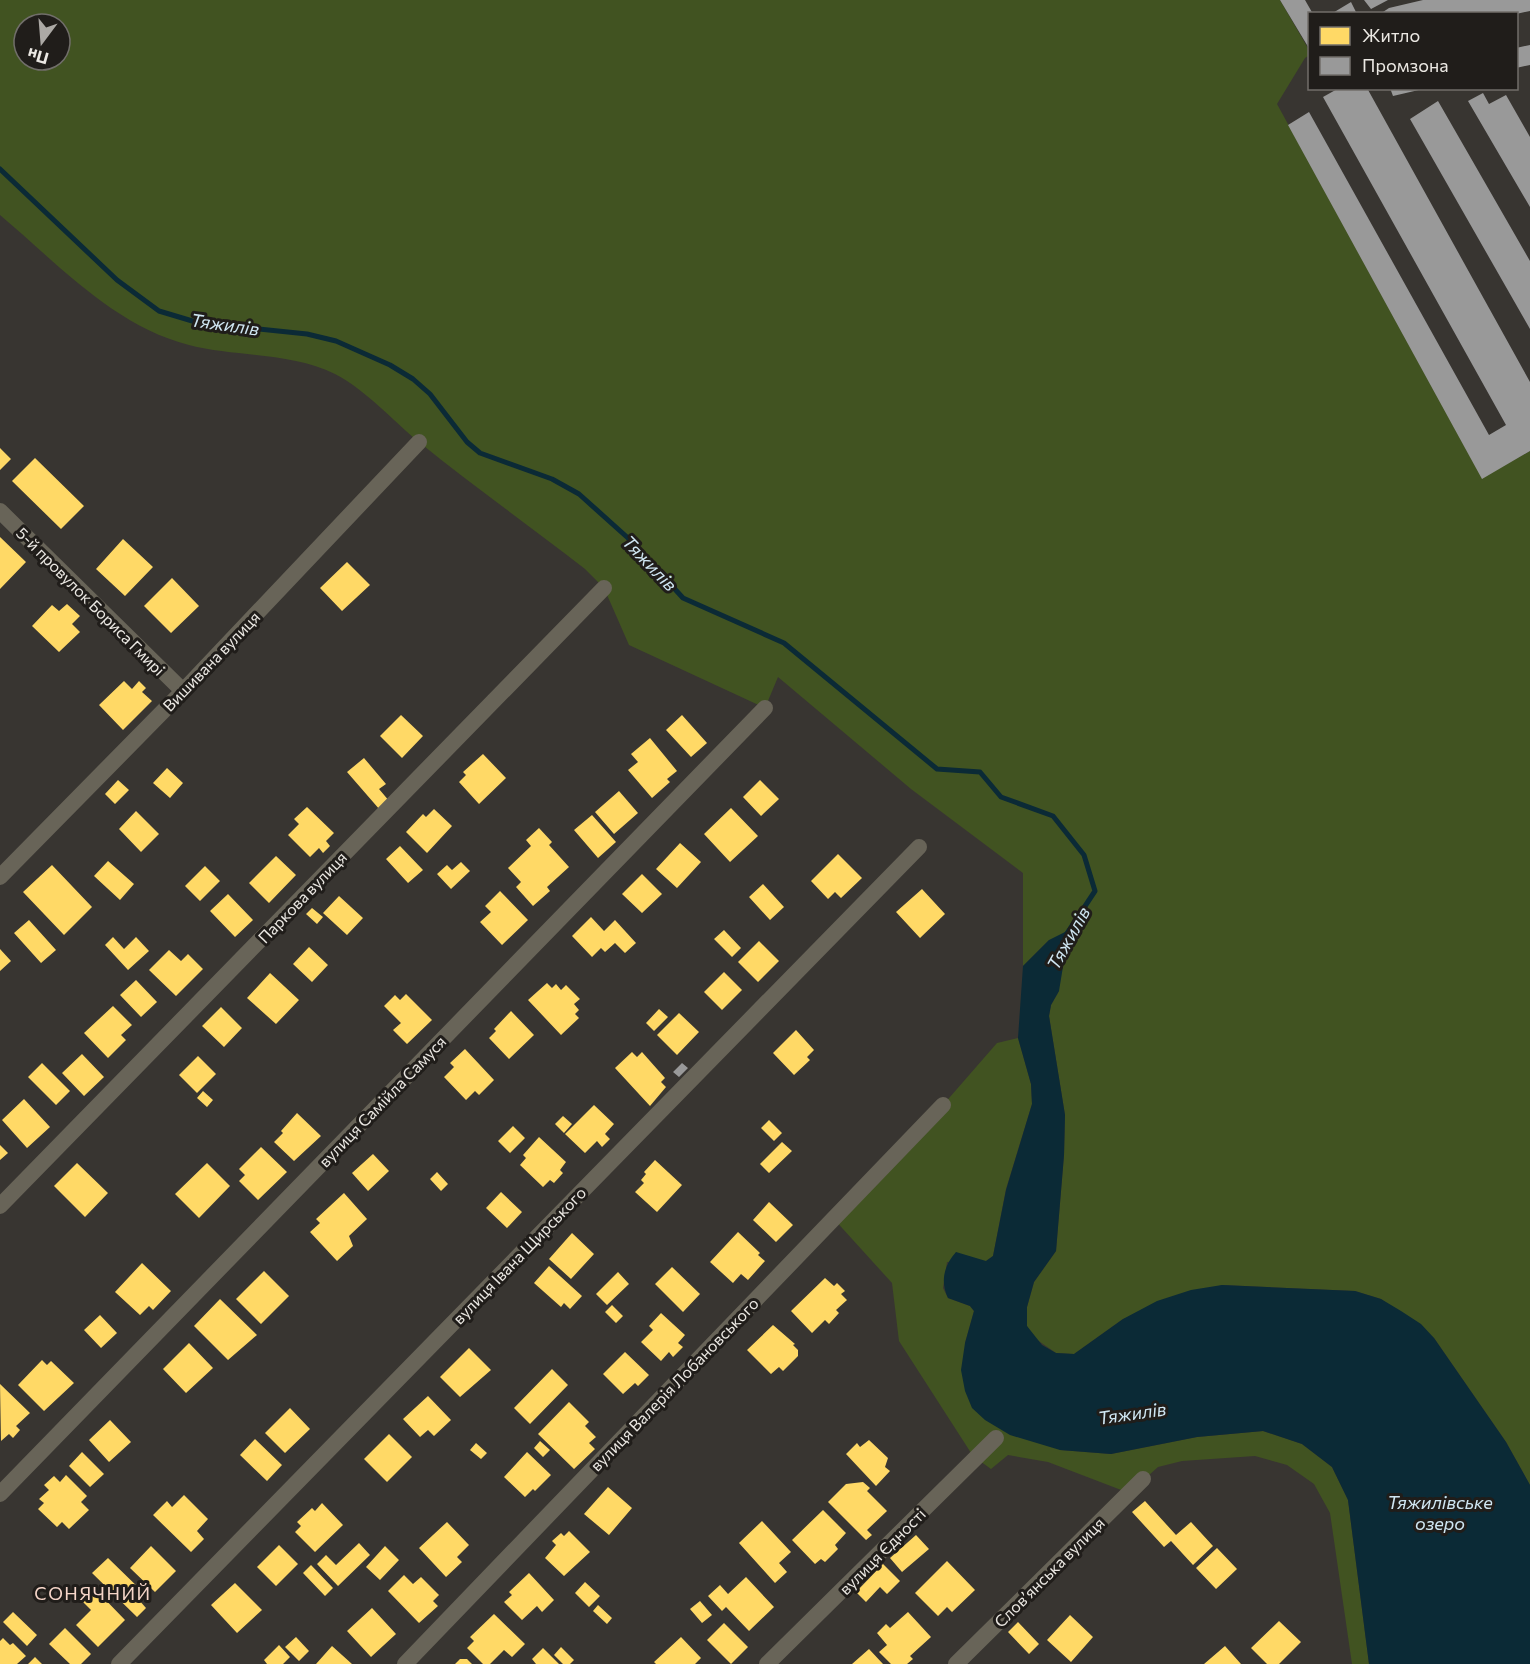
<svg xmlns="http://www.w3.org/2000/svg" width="1530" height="1664" font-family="Commissioner,sans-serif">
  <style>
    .green { fill: #415321; fill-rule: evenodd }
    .water { fill: #0b2a36 }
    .homes { fill: #ffd966 }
    .industry { fill: #999 }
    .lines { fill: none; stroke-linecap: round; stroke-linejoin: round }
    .stream { stroke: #0b2a36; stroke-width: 5 }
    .street { stroke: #686458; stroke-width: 16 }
    .labels { text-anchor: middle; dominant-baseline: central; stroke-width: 6; stroke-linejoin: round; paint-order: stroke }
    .street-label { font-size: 16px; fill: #ebe8e3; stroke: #201d1a }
    .water-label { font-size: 18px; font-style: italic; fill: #d0e7f3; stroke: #201d1a }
    .neighbourhood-label { font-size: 18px; letter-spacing: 1.5px; fill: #f6d6c9; stroke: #201d1a }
  </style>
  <rect width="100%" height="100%" fill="#383531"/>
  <path class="green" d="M0,0h1280l29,50 1,5 -5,3 -28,46 205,374 48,-27v1034l-24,-43 -72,-104 -53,-39 -26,-8 -133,-6 -99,34 -49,35 -18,-1 -23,-16 -6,-11v-19l7,-25 22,-31 8,-96 1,-40 -16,-99 2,-11 8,-14 -10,-51 -26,26v-93l-112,-84 -133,-112 -13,31 -136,-63 -25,-57 -19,-19c-55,-43 -112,-83 -166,-127 -28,-23 -52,-51 -84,-68 -44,-22 -100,-17 -146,-29 -75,-19 -132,-82 -189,-130zM24,24h36v36h-36z
    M1018,1038l13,46 1,20 -26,85 -13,67 -7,5 -39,1 -4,26 5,10 22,8 4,5 -9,32 95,107 51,4 86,-17 66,-6 39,13 30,23 16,33 21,164h-17l-22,-151 -16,-29 -27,-19 -32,-9 -73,5 -24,6 -29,26 -81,-31 -40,-7 -17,14 -18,-13 -74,-115 -7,-58 -59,-65 110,-113 54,-62z"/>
  <path class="water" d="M1069,930l-10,61 -8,14 -2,11 16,99 -1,40 -8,96 -22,31 -7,25v19l15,19 14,8 18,1 49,-35 34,-18 34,-11 31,-5 133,6 26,8 20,12 20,13 13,14 72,104 24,43v179h-161l-21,-164 -16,-33 -30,-23 -39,-13 -66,6 -86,17 -51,-4 -50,-15 -25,-15 -13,-12 -7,-17 -4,-21 4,-27 9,-32 -4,-5 -22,-8c-8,-16 -4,-33 8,-46l30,9 7,-5 13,-66 26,-86 -1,-20 -13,-46 5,-72 26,-26z"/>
  <path class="homes" d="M0,448l11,11 -11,11z
    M35,458l49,48 -23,23 -49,-48z
    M0,537l26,25 -26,27z
    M123,539l30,28 -28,29 -29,-27z
    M347,562l23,23 -28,26 -22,-23z
    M172,578l27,28 -28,27 -27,-27z
    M67,604l13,12 -8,8 8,8 -21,20 -27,-26 20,-21 7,6z
    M124,681l8,8 7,-8 7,7 -4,4 10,9 -29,29 -24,-25z
    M401,715l22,21 -21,22 -22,-22z
    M682,715l25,28 -16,14 -25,-27z
    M650,738l27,33 -10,8 3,3 -18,16 -24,-28 10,-8 -7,-8z
    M483,754l23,24 -27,26 -20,-22 7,-7 -3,-3z
    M364,758l22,26 -7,5 11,13 -10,8 -33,-38z
    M167,768l16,15 -13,15 -17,-15z
    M118,780l11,10 -14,14 -10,-10z
    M760,780l19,19 -18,17 -18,-19z
    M619,791l19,22 -24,21 -19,-22z
    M307,807l27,26 -8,8 4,5 -7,7 -4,-5 -9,9 -22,-22 11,-11 -5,-5z
    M731,808l27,28 -28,26 -26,-28z
    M434,809l18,17 -25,27 -21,-21 17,-18 3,3z
    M136,811l23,23 -18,18 -22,-23z
    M592,815l24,27 -18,16 -24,-28z
    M539,828l13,14 -3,3 20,22 -22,20 3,4 -17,15 -17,-19 5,-5 -13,-14 23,-22 -5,-6z
    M680,843l21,19 -24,26 -21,-19z
    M400,846l23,24 -15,13 -22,-24z
    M838,854l24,24 -21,20 -6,-6 -7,7 -17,-18z
    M276,856l20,19 -27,28 -20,-20z
    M108,861l26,23 -14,16 -26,-24z
    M461,862l9,9 -19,18 -14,-15 10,-9 5,5z
    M52,865l40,42 -28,28 -41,-43z
    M205,866l15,15 -20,20 -15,-15z
    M642,874l20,20 -20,19 -20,-19z
    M763,884l21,23 -14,13 -21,-23z
    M922,889l23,25 -25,24 -24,-26z
    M500,891l28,29 -26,25 -22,-23 11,-10 -6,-6z
    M228,894l25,26 -18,17 -25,-26z
    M339,896l24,22 -16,17 -24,-22z
    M312,908l11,9 -6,7 -11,-10z
    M591,917l13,14 11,-11 21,23 -11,10 -10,-10 -10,9 -4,-4 -9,9 -20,-21z
    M29,920l27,30 -15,13 -27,-30z
    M724,930l17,18 -9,9 -18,-18z
    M113,937l11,12 12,-12 13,14 -21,19 -23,-25z
    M759,941l20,20 -21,21 -20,-20z
    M309,947l19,18 -16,17 -19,-18z
    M0,949l11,12 -11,10z
    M169,950l12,11 7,-7 15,15 -27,27 -27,-26z
    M724,972l18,18 -20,20 -18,-18z
    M270,973l29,27 -23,24 -29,-26z
    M136,980l21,22 -16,15 -21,-22z
    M547,983l5,5 4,-4 5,6 5,-5 14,14 -6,5 5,6 -4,4 4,4 -18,17 -33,-35z
    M406,994l26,26 -25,24 -14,-14 8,-7 -17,-17 11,-11 5,5z
    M113,1006l19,19 -11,10 5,5 -18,18 -24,-25z
    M221,1007l21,21 -18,19 -22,-21z
    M659,1009l9,8 -14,14 -8,-8z
    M511,1011l23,24 -25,24 -20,-21 7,-7 -2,-2z
    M679,1013l20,19 -22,23 -20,-20z
    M796,1030l18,20 -7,7 3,3 -16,15 -21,-22z
    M465,1049l29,31 -15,15 -4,-4 -9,9 -22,-23 10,-10 -4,-4z
    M632,1052l5,5 5,-5 23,26 -4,4 5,5 -16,19 -35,-38z
    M82,1054l22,23 -20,19 -22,-23z
    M198,1056l18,18 -19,19 -18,-18z
    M42,1063l28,28 -14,14 -28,-28z
    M203,1091l10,9 -6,7 -10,-9z
    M24,1099l26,28 -23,21 -25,-28z
    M594,1105l20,19 -9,10 5,5 -8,8 -5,-6 -12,12 -20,-19z
    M297,1113l24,23 -27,25 -20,-19 9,-9 -2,-2z
    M563,1116l9,8 -8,9 -9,-9z
    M769,1120l13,13 -8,8 -13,-13z
    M513,1126l12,12 -15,15 -12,-12z
    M539,1137l27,25 -6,8 3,3 -9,10 -4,-3 -7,7 -23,-22 6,-7 -3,-3z
    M782,1142l10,9 -23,22 -9,-9z
    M0,1145l8,8 -8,7z
    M261,1147l26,25 -29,28 -19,-19 6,-6 -6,-6z
    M373,1154l16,17 -21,20 -16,-18z
    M655,1160l27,25 -25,27 -22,-20 9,-9 -3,-3 5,-6 -2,-2z
    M77,1163l31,30 -23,24 -31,-31z
    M207,1163l23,23 -31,32 -24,-24z
    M437,1172l11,12 -7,7 -11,-12z
    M501,1192l21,20 -15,16 -21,-20z
    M344,1193l23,26 -18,17 4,10 -16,15 -27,-29 10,-9 -4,-4z
    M769,1202l24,23 -17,17 -23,-22z
    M738,1232l22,21 -2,2 7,6 -17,19 -7,-6 -8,9 -23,-21z
    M572,1233l22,21 -23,25 -22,-20z
    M142,1263l29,28 -18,19 -4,-4 -9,9 -25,-23z
    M549,1266l33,30 -12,13 -6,-6 -3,4 -27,-24z
    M672,1267l28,27 -17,18 -28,-28z
    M264,1271l25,25 -28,28 -25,-25z
    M618,1272l11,12 -22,21 -11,-11z
    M825,1278l9,8 3,-3 8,8 -4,3 6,6 -11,10 3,3 -10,11 -4,-4 -13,13 -21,-22z
    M220,1299l37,36 -29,25 -34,-34z
    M612,1305l11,11 -7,7 -11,-11z
    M661,1313l24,22 -7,8 5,4 -10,10 -4,-5 -8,9 -20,-19 12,-12 -4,-4z
    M100,1315l17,18 -16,15 -17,-18z
    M773,1325l22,19 -2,1 5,5v6l-15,15 -4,-4 -8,7 -24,-24z
    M189,1343l24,25 -27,25 -23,-24z
    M469,1348l22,22 -31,27 -20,-20z
    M625,1352l24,23 -11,11 -3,-3 -12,11 -20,-20z
    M42,1360l5,5 4,-4 23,22 -30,28 -26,-26z
    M552,1369l16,16 -38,39 -16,-16z
    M0,1384l30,29 -14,13 4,4 -7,8 -4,-4 -8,7z
    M428,1396l23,24 -17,16 -6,-6 -8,7 -17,-18z
    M569,1402l20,20 -4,4 11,11 -7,6 6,6 -21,20 -36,-35z
    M290,1408l20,21 -25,24 -20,-20z
    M110,1420l21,22 -22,20 -20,-22z
    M389,1434l23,23 -25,25 -23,-23z
    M255,1439l27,26 -15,16 -27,-26z
    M869,1440l19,18 -3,9 5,4 -14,15 -30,-32 11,-11 3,4z
    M540,1441l10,9 -7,7 -9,-9z
    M476,1443l11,10 -6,6 -11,-9z
    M82,1452l22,22 -14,13 -21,-21z
    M527,1452l24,23 -16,16 -2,-2 -8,8 -21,-20z
    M66,1475l21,21 -6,6 8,8 -20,19 -7,-7 -5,5 -19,-18 6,-6 -5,-4 10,-9 -5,-5 10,-9 6,6z
    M863,1482l7,6 -3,3 20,20 -20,19 5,5 -6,5 -38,-38 18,-18z
    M608,1487l24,21 -23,27 -25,-21z
    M184,1495l24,24 -11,12 7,8 -13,13 -38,-37 14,-14 5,6z
    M1145,1501l31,34 15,-13 22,24 -20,19 -22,-24 -7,6 -32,-35z
    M322,1503l21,22 -28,27 -20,-20 6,-6 -4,-4 15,-14 3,3z
    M823,1510l23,23 -11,12 3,4 -13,13 -4,-3 -6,5 -23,-24z
    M762,1521l29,31 -12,11 8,9 -12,11 -36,-40z
    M447,1522l22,23 -12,12 5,5 -16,15 -27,-29z
    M569,1531l21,21 -26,24 -19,-18 11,-13 -4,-4 9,-8 3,3z
    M916,1535l13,14 -27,23 -12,-14z
    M359,1543l11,12 -32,31 -21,-22 9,-9 10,10z
    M279,1545l19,19 -22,22 -19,-19z
    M151,1546l25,25 -21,21 -25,-24z
    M385,1546l14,14 -19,20 -14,-13z
    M1217,1548l20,21 -21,20 -20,-21z
    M108,1558l37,36 -6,6 7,8 -9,9 -45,-44z
    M947,1561l28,29 -23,22 -5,-5 -9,9 -23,-23z
    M883,1564l17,17 -13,13 -7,-7 -14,15 -10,-10z
    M311,1565l22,23 -8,8 -22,-23z
    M529,1573l25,27 -12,12 -5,-6 -15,14 -18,-18 8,-7 -3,-3z
    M404,1575l9,9 8,-7 18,18 -6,6 5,5 -19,17 -31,-32z
    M746,1577l28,30 -25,24 -23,-24 -4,4 -14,-15 12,-11 8,9z
    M585,1582l15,14 -11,11 -14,-14z
    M235,1583l27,27 -25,23 -26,-28z
    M96,1590l29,30 -27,27 -22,-22 15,-15 -8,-8z
    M700,1601l12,14 -10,8 -12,-14z
    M598,1605l14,13 -5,6 -14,-13z
    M372,1608l24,26 -25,23 -24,-26z
    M13,1612l24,23 -10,11 -24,-24z
    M908,1612l23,25 -21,19 3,3 -6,5h-16l-12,-12 8,-7 -10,-12 9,-9 4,4z
    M494,1614l31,30 -13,13 -8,-7 -14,14h-7l-16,-16 7,-7 -4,-4z
    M1070,1615l23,22 -22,25 -24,-22z
    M1279,1621l22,21 -22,22h-12l-16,-16z
    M1018,1622l21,22 -10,10 -21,-22z
    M724,1623l24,24 -17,17 -24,-24z
    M65,1628l26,26 -10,10h-11l-21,-20z
    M296,1637l13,14 -10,10 -14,-14z
    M681,1637l20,21 -6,6h-39l-2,-2z
    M3,1638l7,7 3,-2 13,13 -9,8h-17v-23z
    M279,1645l11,12 -7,7h-16l-3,-4z
    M332,1646l20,18h-36z
    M1225,1646l16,18h-37z
    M561,1647l13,13 -4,4h-7l-9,-9z
    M543,1648l16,16h-23l-4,-5z
    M869,1649l14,15h-31z
    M35,1657l7,7h-14z
    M460,1659h7l5,5h-17z"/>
  <path class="industry" d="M1280,0h25l8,14h-3v36z
    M1364,0h24l-17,9z
    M1423,0h107v11l-14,3h-136l9,-6z
    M1351,2l6,12h-26z
    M1530,45v20l-14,3v-20z
    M1339,88h28l163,294v69l-48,28 -194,-354 21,-13 180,323 17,-10 -183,-328z
    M1390,88h33v1l-30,7z
    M1483,93l6,11 17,-9 24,42v70l-62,-106z
    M1438,101l92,160v68l-120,-210z
    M682,1063l6,5 -9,9 -6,-5z"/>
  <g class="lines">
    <path class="stream" d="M0,169l117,111 42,31 40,12 108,11 29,7 54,24 23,14 17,15 37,48 13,11 72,26 27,15 49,44 55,60 101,45 153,126 43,3 21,25 52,19 31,39 11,36 -29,44"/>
    <path class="street" d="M0,511l183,180
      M0,877l183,-186 236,-249
      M0,1206l604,-618
      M0,1494l765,-786
      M119,1664l800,-817
      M405,1664l538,-559
      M767,1664l229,-226
      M956,1664l187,-185"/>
  </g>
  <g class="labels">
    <g class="street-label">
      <text transform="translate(91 601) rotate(45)">5-й провулок Бориса Гмирі</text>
      <text transform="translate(211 661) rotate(-46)">Вишивана вулиця</text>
      <text transform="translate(302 897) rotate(-46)">Паркова вулиця</text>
      <text transform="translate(382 1101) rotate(-46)">вулиця Самійла Самуся</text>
      <text transform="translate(519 1255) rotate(-46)">вулиця Івана Щирського</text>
      <text transform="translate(674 1384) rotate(-46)">вулиця Валерія Лобановського</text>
      <text transform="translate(882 1551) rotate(-45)">вулиця Єдності</text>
      <text transform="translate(1049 1572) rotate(-45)">Словʼянська вулиця</text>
    </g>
    <g class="water-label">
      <text transform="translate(225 324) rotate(8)">Тяжилів</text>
      <text transform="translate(650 563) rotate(46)">Тяжилів</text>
      <text transform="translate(1068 938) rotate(-61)">Тяжилів</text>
      <text transform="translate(1132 1413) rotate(-8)">Тяжилів</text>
      <text x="1440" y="1502">Тяжилівське<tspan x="1440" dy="21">озеро</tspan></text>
    </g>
    <g class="neighbourhood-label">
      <text x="93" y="1593">СОНЯЧНИЙ</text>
    </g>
  </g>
  <rect x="1308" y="12" width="210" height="78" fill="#201d1a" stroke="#716e6a" stroke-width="1.5"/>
  <rect x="1320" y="27" width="30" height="18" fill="#ffd966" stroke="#716e6a" stroke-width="1.5"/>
  <text x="1362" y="42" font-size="18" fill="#ebe8e3">Житло</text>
  <rect x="1320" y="57" width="30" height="18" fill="#999999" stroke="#716e6a" stroke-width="1.5"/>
  <text x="1362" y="72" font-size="18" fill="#ebe8e3">Промзона</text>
  <g transform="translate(42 42) rotate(196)"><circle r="28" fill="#201d1a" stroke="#716e6a" stroke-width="1.5"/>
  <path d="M0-4.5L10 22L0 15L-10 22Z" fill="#aca9a5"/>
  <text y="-9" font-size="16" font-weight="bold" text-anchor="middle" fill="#ebe8e3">Пн</text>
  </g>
</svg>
